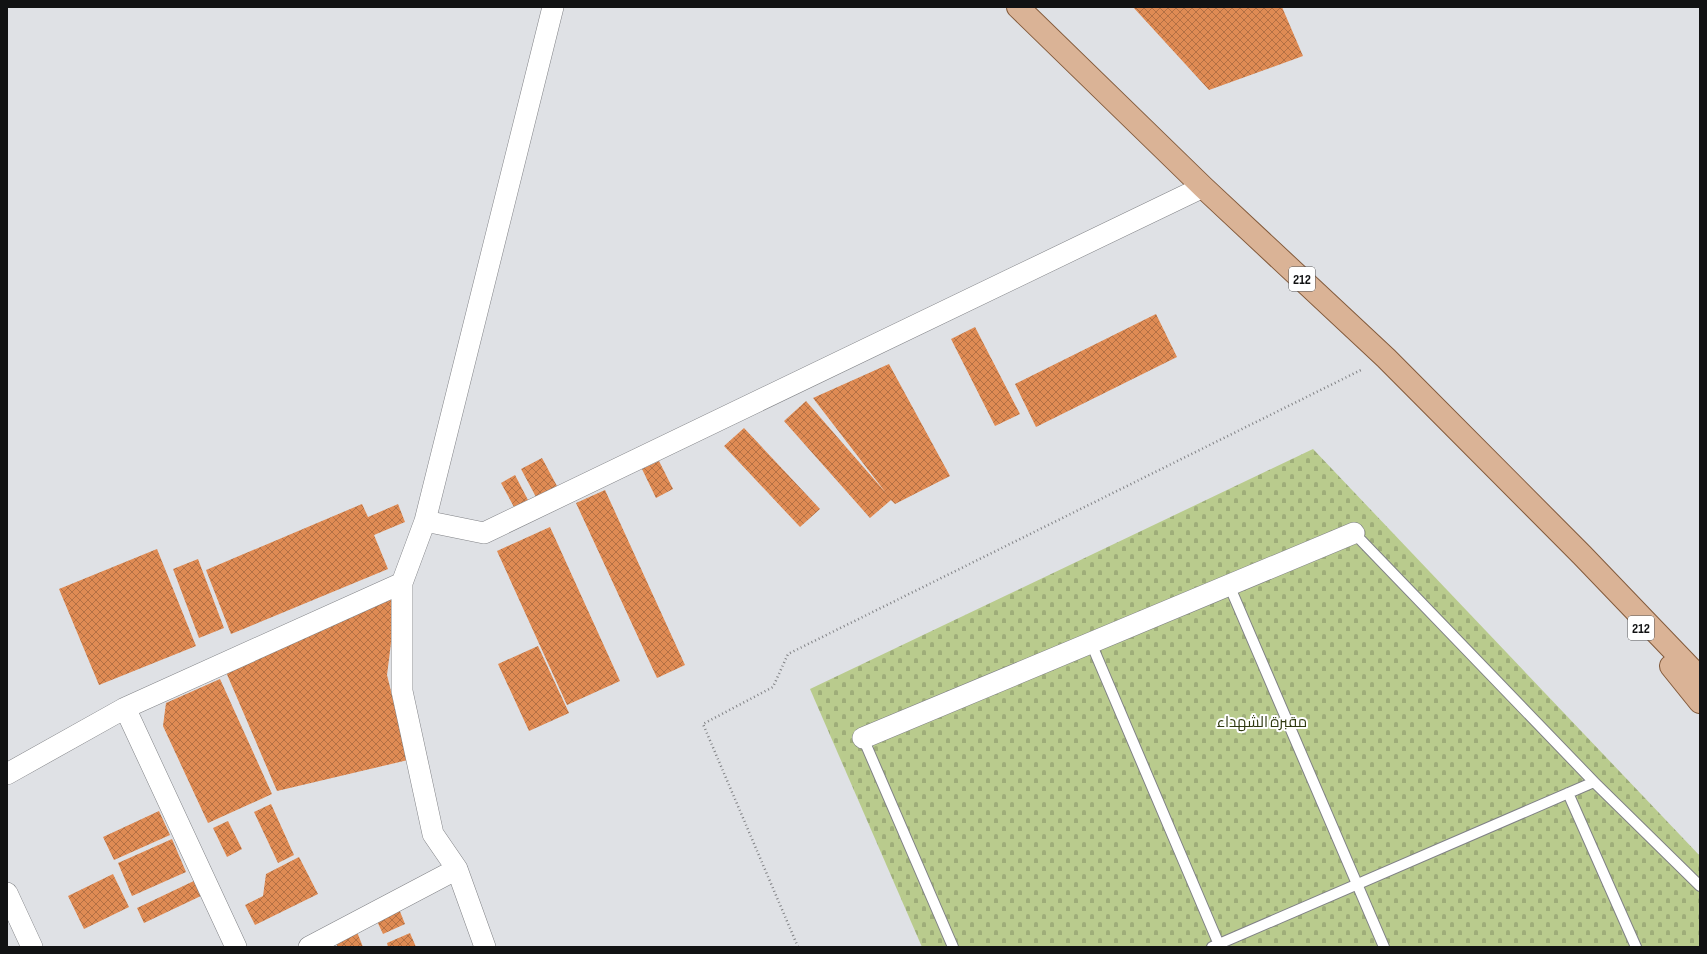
<svg xmlns="http://www.w3.org/2000/svg" width="1707" height="954" font-family="'Sofia Sans Condensed',Cairo,sans-serif">
  <style>
    .cemetery { fill: url(#cemetery-stones) }
    .building { fill: url(#building-cross-hatch) }
    .lines { fill: none; stroke-linecap: round; stroke-linejoin: round }
    .lane-casing { stroke: #808286; stroke-width: 12 }
    .street-casing { stroke: #808286; stroke-width: 22 }
    .primary-casing { stroke: #835a3b; stroke-width: 24 }
    .path { stroke: #818285; stroke-width: 2.5; stroke-dasharray: 1 3; stroke-linecap: butt }
    .lane { stroke: #fff; stroke-width: 10 }
    .street { stroke: #fff; stroke-width: 21 }
    .primary { stroke: #dab396; stroke-width: 22 }
    .labels { text-anchor: middle; dominant-baseline: central; stroke-width: 4; stroke-linejoin: round; paint-order: stroke }
    .shield { fill: #fff; stroke: #58595a; stroke-width: 1 }
    .shield-label { font-size: 14px; font-weight: bold; fill: #111213 }
    .park-label { font-size: 15px; fill: #303a12; stroke: #fff }
  </style>
  <defs>
    <pattern id="cemetery-stones" width="16" height="16" patternUnits="userSpaceOnUse"><rect width="16" height="16" fill="#b9cb8d"/><path d="M2 7V4a2 2 0 0 1 4 0v3zM10 15v-3a2 2 0 0 1 4 0v3z" fill="#9ead79"/></pattern>
    <pattern id="building-cross-hatch" width="8" height="8" patternUnits="userSpaceOnUse"><rect width="8" height="8" fill="#df8b54"/><path d="M0 0l8 8M0 8l8-8" fill="none" stroke="#b37044"/></pattern>
  </defs>
  <rect width="100%" height="100%" fill="#dfe1e5"/>
  <path class="cemetery" d="M1313,449l387,407v91h-778l-112,-258z"/>
  <path class="building" d="M1133,7h149l21,49 -94,34z
    M1156,314l21,43 -141,70 -21,-43z
    M975,327l45,87 -25,12 -44,-87z
    M889,364l61,112 -55,28 -4,-4 -21,18 -86,-97 22,-20 80,92 -73,-95z
    M744,428l76,81 -20,18 -76,-81z
    M542,458l15,28 -21,11 -15,-28z
    M659,461l14,28 -17,9 -14,-29z
    M515,475l13,25 -14,7 -13,-24z
    M605,490l80,175 -28,13 -81,-175z
    M362,504l6,13 30,-13 7,18 -31,13 14,34 -157,65 -25,-64z
    M550,527l70,154 -53,24 -70,-154z
    M157,549l39,97 -97,39 -40,-96z
    M198,559l26,69 -25,10 -26,-69z
    M397,595l-10,80 21,85 -131,31 -51,-119z
    M538,646l31,67 -40,18 -31,-67z
    M220,679l52,115 -64,29 -45,-97 3,-23z
    M271,804l23,51 -16,8 -24,-51z
    M159,811l11,24 -56,25 -11,-23z
    M228,821l14,28 -15,8 -14,-29z
    M172,839l14,33 -54,24 -14,-33z
    M299,857l19,37 -63,31 -10,-20 18,-9 3,-22z
    M113,874l16,33 -45,22 -16,-33z
    M198,879l7,15 -61,29 -7,-15z
    M399,909l6,15 -22,10 -7,-15z
    M357,932l6,15h-25l-3,-6z
    M410,933l6,14h-28l-1,-4z"/>
  <g class="lines">
    <defs>
      <path id="lane" d="M1354,533l240,249 106,104
        M1229,585l155,362
        M1091,643l129,304
        M863,738l90,209
        M1568,793l68,154
        M1212,947l382,-165"/>
      <path id="street" d="M425,521l59,12 719,-346
        M125,708l111,239
        M863,738l491,-205
        M7,774l118,-66 277,-125
        M7,893l25,54
        M309,947l148,-78
        M485,947l-28,-78 -24,-35 -31,-143v-108l23,-62 128,-514"/>
      <path id="primary" d="M1018,7l185,180 183,171 196,197 118,123
        M1671,666l29,36"/>
    </defs>
    <use href="#lane" class="lane-casing"/>
    <use href="#street" class="street-casing"/>
    <use href="#primary" class="primary-casing"/>
    <path class="path" d="M798,947l-95,-223 70,-37 15,-33 575,-285"/>
    <use href="#lane" class="lane"/>
    <use href="#street" class="street"/>
    <use href="#primary" class="primary"/>
  </g>
  <g class="labels">
    <g class="shield">
      <rect x="1289" y="267" width="26" height="24" rx="3"/>
      <rect x="1628" y="616" width="26" height="24" rx="3"/>
    </g>
    <g class="shield-label">
      <text x="1302" y="279">212</text>
      <text x="1641" y="628">212</text>
    </g>
    <g class="park-label">
      <text x="1262" y="722">مقبرة الشهداء</text>
    </g>
  </g>
  <rect width="1707" height="954" fill="none" stroke="#111213" stroke-width="16"/>
</svg>
